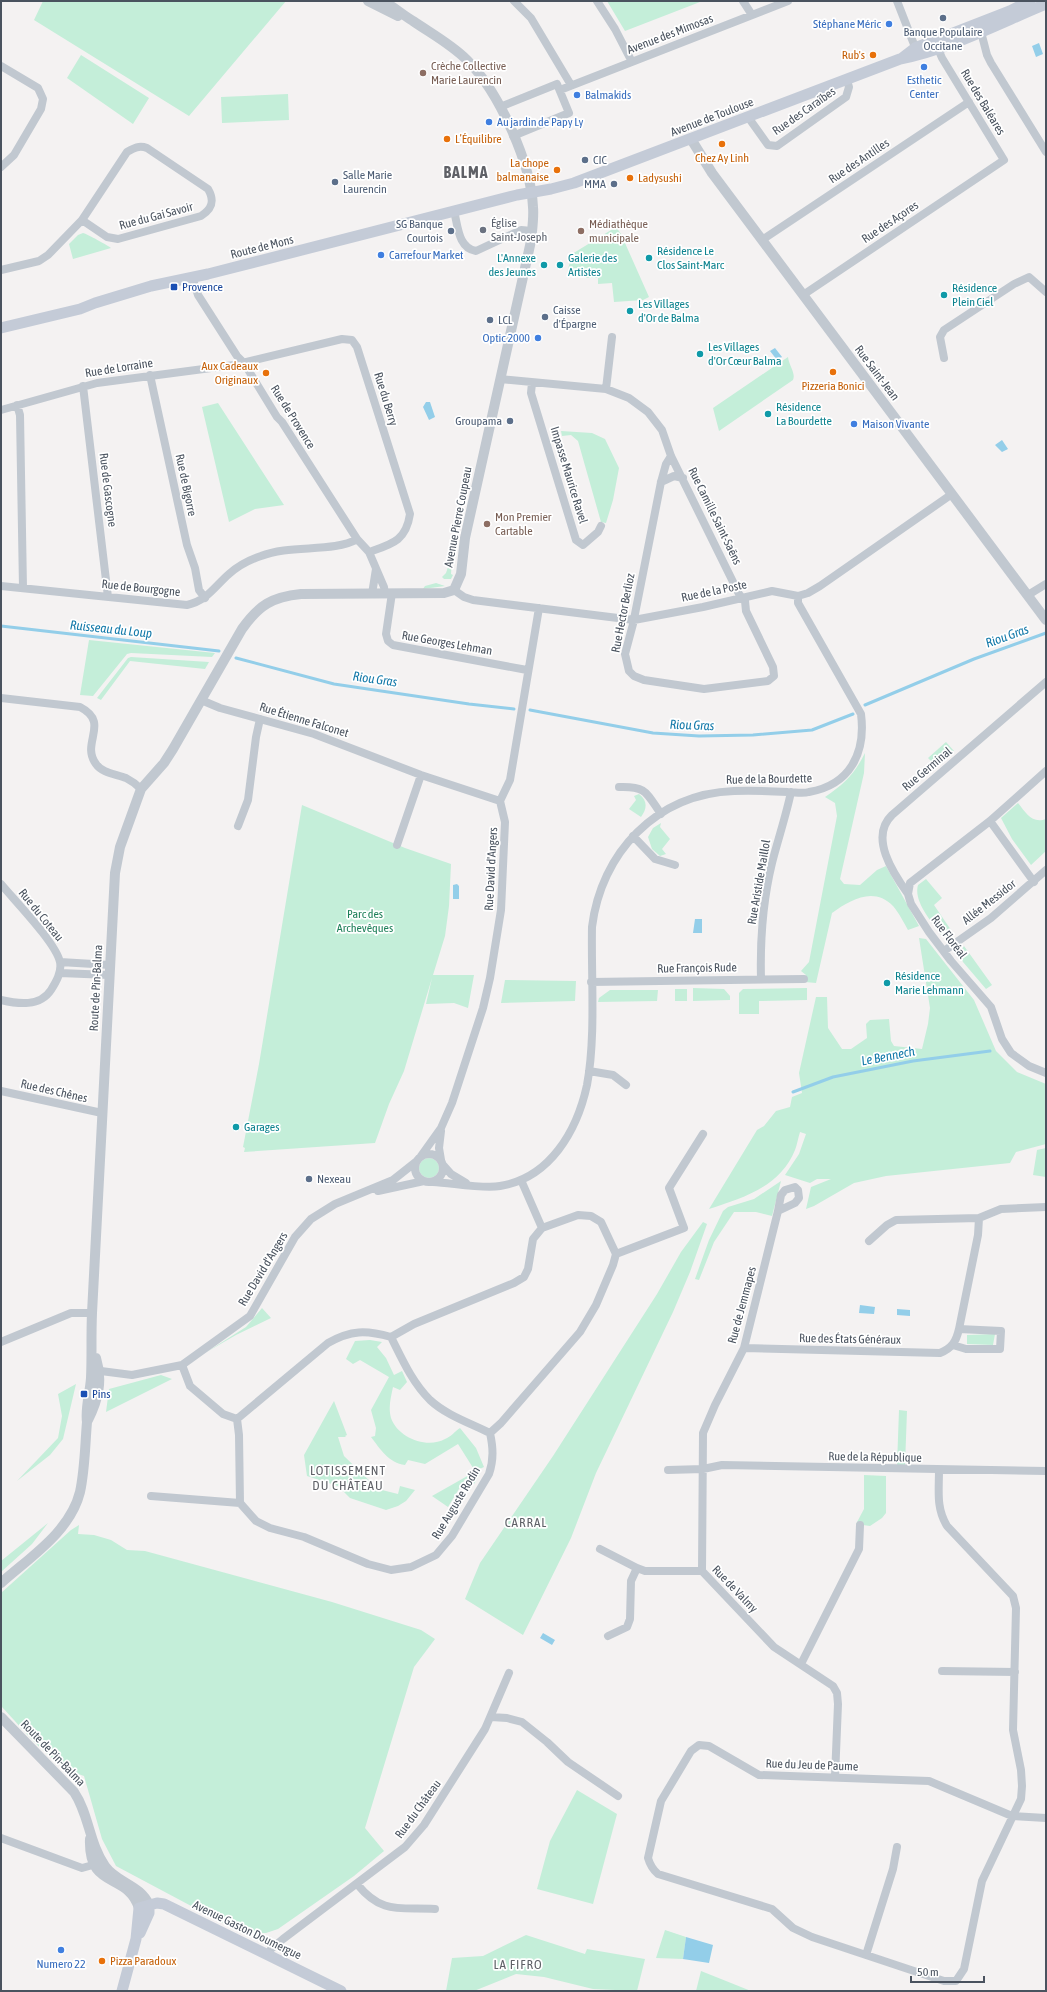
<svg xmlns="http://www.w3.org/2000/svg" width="1047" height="1992" font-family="'Asap Condensed',sans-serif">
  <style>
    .green { fill: #c4eed9 }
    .water { fill: #93cee9 }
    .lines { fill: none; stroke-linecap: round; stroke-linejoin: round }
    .stream { stroke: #93cee9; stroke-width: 3 }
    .minor { stroke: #c1c8d0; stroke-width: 8 }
    .tertiary { stroke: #c1c8d0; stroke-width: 10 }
    .secondary { stroke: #c4cbd7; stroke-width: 11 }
    .service-dot { fill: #5c6f8a; stroke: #fff; stroke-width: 1.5 }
    .shop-dot { fill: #3f7fe0; stroke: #fff; stroke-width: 1.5 }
    .food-dot { fill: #e8710a; stroke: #fff; stroke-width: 1.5 }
    .education-dot { fill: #8d6e63; stroke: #fff; stroke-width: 1.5 }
    .worship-dot { fill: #6b7280; stroke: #fff; stroke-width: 1.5 }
    .culture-dot { fill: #0f9aa8; stroke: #fff; stroke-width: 1.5 }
    .transit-dot { fill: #1a4fb4; stroke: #fff; stroke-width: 1.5 }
    .labels { text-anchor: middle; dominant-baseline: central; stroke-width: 3.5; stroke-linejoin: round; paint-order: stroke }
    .shop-label { font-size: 12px; fill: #366cbe; stroke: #fff; text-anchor: start }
    .service-label { font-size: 12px; fill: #4e5e75; stroke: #fff; text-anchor: start }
    .street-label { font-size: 12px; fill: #4a535f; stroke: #fff }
    .food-label { font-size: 12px; fill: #c56008; stroke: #fff; text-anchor: end }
    .education-label { font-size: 12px; fill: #785e54; stroke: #fff; text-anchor: start }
    .worship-label { font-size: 12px; fill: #5b616d; stroke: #fff; text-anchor: start }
    .culture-label { font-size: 12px; fill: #0d838f; stroke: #fff; text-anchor: start }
    .transit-label { font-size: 12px; fill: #164399; stroke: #fff; text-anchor: start }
    .park-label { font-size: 12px; fill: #1c7f58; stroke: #fff }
    .water-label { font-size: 13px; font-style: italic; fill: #1379a9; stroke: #fff }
    .neighbourhood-label { font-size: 13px; letter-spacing: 1px; fill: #5f6167; stroke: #fff }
    .district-label { font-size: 16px; font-weight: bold; letter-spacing: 1px; fill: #5f6167; stroke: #fff }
  </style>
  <rect width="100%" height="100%" fill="#f4f2f2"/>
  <path class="green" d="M43,1h243l-97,115 -155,-96z
    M607,1h92l1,1 -75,29z
    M81,55l68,43 -16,26 -66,-46z
    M288,94l1,26 -67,3 -1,-26z
    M616,227l5,7 28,63 -6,3 -29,2 -2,-19 -14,1v-6h-12l-1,-5h-18l5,-19z
    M83,233c4,1 26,13 28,15l-38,11 -4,-15 9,-9z
    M788,357c1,9 8,16 5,23l-74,51 -6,-23z
    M218,403l66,102 -29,4 -26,13 -27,-115z
    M561,431l31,2 13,6 14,29 -6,32 -7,23 -5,-1 -23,-81 -7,-6 -9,1z
    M450,561h2l-1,13 2,1 -2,4h-7l-2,-2 4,-4z
    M436,583l9,3 -22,3 2,-3z
    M89,640l126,13 -3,4 -81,-4 -4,1 -34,42 -13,-1z
    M131,657l78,5 -4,7 -75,-8 -29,39 -4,-2 31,-40z
    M946,742l8,9 -18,15 -8,-8z
    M865,753l-1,20 -24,106 4,5 16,1 17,-15 9,-4 33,60 -11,4c-4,-7 -9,-17 -15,-24 -19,-20 -43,-6 -61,7l-16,70 -11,-1 1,-7 -5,-4 8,-9 28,-146 -2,-13 -10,-6c19,-13 29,-22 40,-44z
    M639,794c9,7 8,15 2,23l-12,-8 7,-9 -2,-4z
    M1018,803c8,10 14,21 28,16v32l-15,14 -19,-26 -11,-21z
    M302,805l103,43 46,16 -2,42 -4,30 -12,39h41l-6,33 -14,-5 -28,1 6,-26 -28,93 -15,33 -14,39 -131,9 1,-4 -2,-1 16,-83z
    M661,823l-1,4 10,12 -8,10 4,5 -6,2 -8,-7 -4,-12 5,-9z
    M926,879l16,19 -8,7 17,25 -9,6c-9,-13 -29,-34 -24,-51z
    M919,938l7,1 48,61 22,51 21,21 29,12v60l-30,8 -6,11 -124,13 -32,7 -40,23 -8,3 5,-22 20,-8h-14l-7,4 -25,-8 14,-21 7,-20 -6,-2c-2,6 -3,13 -5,18 -15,37 -52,48 -86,59l48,-79 7,-4 12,-15 14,-4 2,-10 10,-4 -3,-20 17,-76h11l1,31 14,21h9l16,-11 -1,-14 4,-4 19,-1 2,22 3,5 28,3 6,-25 2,-16z
    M964,946l28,39 -6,4 -23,-27 -4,-9z
    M505,980l71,1 -1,20 -74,2z
    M693,988l31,1 6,7v4l-37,1z
    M807,988v12l-48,1v13h-20v-21l4,-4z
    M675,989h12v12h-12z
    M610,990h48l-1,11 -59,1 1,-4z
    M1046,1148v29l-13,-2 4,-25z
    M419 1168a10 10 0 1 1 20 0a10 10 0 1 1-20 0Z
    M781,1181l-9,35 -16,-4h-22l-20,30 -15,38 -4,-1 14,-39 14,-29 5,-4 26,-8z
    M703,1222l4,2 -17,48 -17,40 -77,161 -25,65 -48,97 -58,-36 15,-36 73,-107 104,-162 24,-42z
    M262,1308l9,10 -35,17 -31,18 41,-26z
    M995,1334l-2,11 -26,-1v-9z
    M370,1340l12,2 -5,5 9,11 8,17 8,-4 5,11 -7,8 -7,-3c-2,10 -5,20 -2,31 7,20 36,31 54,21 6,-2 10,-8 15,-11l16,20 8,19 -9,4 -17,-27 -33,20 -17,-4 -3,5c-16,-2 -25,-16 -34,-28l4,-1 1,-8 -5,-18 18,-33 -29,-17 -7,4 -7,-5 9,-18z
    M161,1375l11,4 -66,33 3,-23z
    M76,1384l-13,55 -13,16 -33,26 41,-43 4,-22 -4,-22z
    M334,1401l13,34 -2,1 1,1h-8l6,19 34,33 20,5 2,-8 15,4 -9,11 -8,5 -12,4 -36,-12 -12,-12 -31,-10 -3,-21z
    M899,1410l8,1 -2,54h-8z
    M478,1470l2,4 -6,10 -9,-5 -17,28 -16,-11z
    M864,1475l22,1v37l-4,5 -12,8 -14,-2 8,-15z
    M48,1523l-16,21 -31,28v-11z
    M79,1525l-1,9 16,1 17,5 16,10 18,1 187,51 89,28 14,9 -21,28 -49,161 19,23 -30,25 -76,53 -12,4h-13l-28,-9 -109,-58 -14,-27 -18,-63c-34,-11 -59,-45 -83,-70v-113l70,-63z
    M577,1790l40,24 -24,90 -56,-15 13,-48z
    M665,1930l21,7 -3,22 -27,-1z
    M526,1935l59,19 2,-5 58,10 -8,32 -44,-2 -49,-12 -28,-3 -42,17h-28l6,-33 31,-2z
    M701,1971l50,20h-55z"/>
  <path class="water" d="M1039,43l4,11 -7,3 -4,-11z
    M775,348l7,9 -5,3 -7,-9z
    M426,402h4l5,15 -6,3 -6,-13z
    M1002,440l6,9 -6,3 -7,-7z
    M457,884l2,2v13h-6v-14z
    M695,919h7v14h-9z
    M860,1305l15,2 -1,7 -15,-1z
    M897,1309l13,1v6l-13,-1z
    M543,1633l12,7 -3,5 -12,-7z
    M686,1937l27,8 -4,18 -26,-4z"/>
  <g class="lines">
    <path class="stream" d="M1,626l218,25
      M236,658l98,26 135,20 45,5
      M865,705l109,-46 72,-26
      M530,710l123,23 46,3 54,-1 59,-5 41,-16
      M793,1092l40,-15 80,-16 77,-10"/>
    <path class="minor" d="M514,1l17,17 40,67
      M597,1l18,28 17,33
      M743,1l9,14
      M897,1l20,51
      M980,28l7,27 4,8 55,89
      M1,66l37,22 5,11 -2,10 -27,46 -13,12
      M560,90l228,-89
      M500,107l57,-23 12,29 -56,23
      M748,117l20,28 9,1 69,-49 3,-10 -2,-7
      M454,211c4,15 4,37 22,40l45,-21 11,1
      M762,240l207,-138
      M1,270l38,-9 9,-6 34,-35 45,-68c7,-4 12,-7 20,-4l61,41c7,12 4,20 -7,27l-83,23 -11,-2 -25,-17
      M192,277l6,18 39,61 7,7 33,54 5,5 75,117 12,13 15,35 1,7
      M803,295l201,-135 -62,-102 -6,-14
      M944,358l-4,-21 4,-7 70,-46 15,-7 17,15
      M150,375l37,170 8,23 4,22 6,8
      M500,379l106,10 23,9 19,14 14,18 9,26 68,138 6,7 1,10 27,56 1,9 -6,5 -64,8 -60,-9 -10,-4 -5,-5 -4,-17 8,-30 28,-142 5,-18 5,-8
      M532,383l-1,10 45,147 7,5 15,-13 3,-6
      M83,386l25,211
      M606,389l6,-52
      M17,405l3,10 3,173
      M1,410l96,-27 137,-18 108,-26 10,1 5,7 53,167c-4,27 -18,30 -41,38
      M661,482l13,-6 9,2
      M1,586l186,19c20,-4 28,-19 42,-31 9,-8 20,-14 32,-18 29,-12 73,-3 96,-17
      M454,590l10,7 9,3 161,20 69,-13 69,-16 26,5 10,-3 12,-7 132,-92
      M392,593l-6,41 2,7 5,4 134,25
      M372,594l4,-25
      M1028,595l18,-11
      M1,698l79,9c31,16 0,36 16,57 6,9 20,10 30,14 6,3 11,7 15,11
      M201,700l19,8 94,26 107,41 79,26
      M1046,771l-56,50 -80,62 -2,11 3,10 18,28 22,29 40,46 11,32 9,14 18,13 17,7
      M619,787c27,-1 27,5 42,27
      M990,821l44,61
      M238,826l10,-26 8,-63 4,-18
      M633,836l22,23 20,6
      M397,845l24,-70
      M1,884c14,17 55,59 59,78 2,10 -4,20 -9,28 -11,17 -33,14 -50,10
      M908,894c-15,-21 -39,-57 -16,-79l154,-133
      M944,951l47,-33 55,-48
      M60,962l50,3
      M60,973l49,2
      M761,979c-1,-39 2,-79 11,-116 6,-24 14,-47 19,-71
      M591,982l213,-3
      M589,1071l24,4 13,10
      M1,1091l101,22
      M441,1131l-2,17 2,12
      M415 1168a14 14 0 1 1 28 0a14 14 0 1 1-28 0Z
      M421,1156l20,-28 11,-25 31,-95 7,-30 11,-68 4,-88 -5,-21 10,-21 29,-172
      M443,1165l8,9 15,9
      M521,1180l21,48
      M433,1182c19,1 50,7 67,4 50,-8 77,-55 87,-101 9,-48 4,-108 5,-158 9,-74 64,-133 142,-136 18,-1 36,0 54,1 7,0 14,2 21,0 41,-7 57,-39 52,-78l-63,-111v-7
      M378,1191l46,-10
      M869,1241l18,-16 9,-5 83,-2
      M616,1254l68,-26 -15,-40 34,-54
      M391,1337c11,22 21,45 39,63 16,15 40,23 60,33
      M1,1342l70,-29h21
      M953,1345l13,4h34l1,-18 -42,-2
      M744,1348l196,5c12,-5 16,-11 19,-24l19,-94 1,-17 22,-9 45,-2
      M182,1365l8,21 33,28 14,5 2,16 1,68 16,18 14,7 34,9 64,27 23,6 20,-3 25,-12 16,-19 37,-62c5,-15 4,-27 1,-41l11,-10 79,-91 16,-27 17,-40 3,-11 -15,-32 -10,-6 -13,-1 -36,13 -9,11 -5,30 -4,8 -10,6 -100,41 -23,13c-25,-7 -40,-7 -63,6l-91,76
      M93,1370l39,5 50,-10 68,-49 45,-79 16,-18 24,-15 58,-24 24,-19
      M668,1470l35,-1 19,-4 324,6
      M939,1470c0,21 -3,38 8,56l66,70 3,12 -3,122 8,40 1,16 -1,13 -39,82 -18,88 -8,12h-12l-132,-44 -19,-9 -21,-19 -114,-35c-6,-5 -8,-9 -10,-16l13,-57 30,-50 8,-6 10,1 50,29 170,6 83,35 34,2
      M151,1496l89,7
      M600,1549l37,19 8,3h57l72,76 59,39 4,7 1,11 -3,73
      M702,1571l1,-138 12,-28 29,-57 34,-137 17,-8 4,-5 -1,-8 -3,-3 -10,3 -4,5 -3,16
      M608,1636l19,-9 3,-8 1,-38 6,-13
      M801,1664l58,-115 1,-24
      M942,1671l73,1
      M491,1717l16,1 15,4 25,20 21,20 50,34
      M1,1838l81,30 18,-5
      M357,1884c25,31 43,23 78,25
      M268,1954l3,-5 12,-10 122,-92 19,-22 61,-96 24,-56
      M866,1955l27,-86 4,-22"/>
    <path class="tertiary" d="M368,1l30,15
      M691,139l21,34 334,447
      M88,1420c10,-20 15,-39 8,-62
      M1,1583c29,-26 69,-51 79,-91 5,-23 5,-47 7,-70 -2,-14 3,-29 4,-44 1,-21 0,-43 1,-65l23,-440 5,-26 21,-58 23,-26 9,-14 69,-120c17,-24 30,-32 59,-35l143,-1 10,-3 7,-16 4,-36 66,-297c1,-11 3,-23 2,-34 -2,-44 -34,-115 -66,-147 -16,-16 -35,-26 -54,-39 -10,-6 -19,-14 -30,-20
      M1,1717l73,75c15,22 15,51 31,74 12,17 36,19 44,39
      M90,1839c-2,52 37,32 49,69"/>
    <path class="secondary" d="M902,58l13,-10 95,-37 20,-10
      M1,328l79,-19 15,-6 56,-17 57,-12 309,-79 34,-6 23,-6 326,-124c48,-9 100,-36 146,-55
      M140,1933l9,-20v-8
      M122,1991l14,-52 3,-31 18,-5 7,1 177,87"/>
  </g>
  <g class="service-dot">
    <circle cx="943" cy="18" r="4"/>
    <circle cx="585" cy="160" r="4"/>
    <circle cx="335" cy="182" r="4"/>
    <circle cx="614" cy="184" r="4"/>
    <circle cx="451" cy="231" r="4"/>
    <circle cx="545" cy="317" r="4"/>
    <circle cx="490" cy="320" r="4"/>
    <circle cx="510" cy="421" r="4"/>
    <circle cx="309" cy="1179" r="4"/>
  </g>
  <g class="shop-dot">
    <circle cx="889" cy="24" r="4"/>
    <circle cx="924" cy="67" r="4"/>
    <circle cx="577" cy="95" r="4"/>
    <circle cx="489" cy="122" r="4"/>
    <circle cx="381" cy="255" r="4"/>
    <circle cx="538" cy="338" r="4"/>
    <circle cx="854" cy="424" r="4"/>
    <circle cx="61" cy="1950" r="4"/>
  </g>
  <g class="food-dot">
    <circle cx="873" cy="55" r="4"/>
    <circle cx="447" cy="139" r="4"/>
    <circle cx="722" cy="144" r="4"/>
    <circle cx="557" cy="170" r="4"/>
    <circle cx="630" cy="178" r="4"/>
    <circle cx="833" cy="372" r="4"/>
    <circle cx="266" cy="373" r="4"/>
    <circle cx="102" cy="1961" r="4"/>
  </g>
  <g class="education-dot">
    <circle cx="423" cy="73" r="4"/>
    <circle cx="581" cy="231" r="4"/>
    <circle cx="487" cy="524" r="4"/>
  </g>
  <circle class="worship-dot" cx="483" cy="230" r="4"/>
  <g class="culture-dot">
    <circle cx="649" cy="258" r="4"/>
    <circle cx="544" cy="265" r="4"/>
    <circle cx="560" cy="265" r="4"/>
    <circle cx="944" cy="295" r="4"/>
    <circle cx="630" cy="311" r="4"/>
    <circle cx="700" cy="354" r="4"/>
    <circle cx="768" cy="414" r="4"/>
    <circle cx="887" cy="983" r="4"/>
    <circle cx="236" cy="1127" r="4"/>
  </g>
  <g class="transit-dot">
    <rect x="170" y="283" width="8" height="8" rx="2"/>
    <rect x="80" y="1390" width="8" height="8" rx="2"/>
  </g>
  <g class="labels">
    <g class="shop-label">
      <text x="881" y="24" text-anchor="end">Stéphane Méric</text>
      <text x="924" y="80" text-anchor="middle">Esthetic<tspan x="924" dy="14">Center</tspan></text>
      <text x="585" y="95">Balmakids</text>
      <text x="497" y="122">Au jardin de Papy Ly</text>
      <text x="389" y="255">Carrefour Market</text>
      <text x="530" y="338" text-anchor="end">Optic 2000</text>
      <text x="862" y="424">Maison Vivante</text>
      <text x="61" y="1964" text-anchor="middle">Numero 22</text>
    </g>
    <g class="service-label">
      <text x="943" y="32" text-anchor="middle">Banque Populaire<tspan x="943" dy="14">Occitane</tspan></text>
      <text x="593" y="160">CIC</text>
      <text x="343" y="175">Salle Marie<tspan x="343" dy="14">Laurencin</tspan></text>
      <text x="606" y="184" text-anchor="end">MMA</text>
      <text x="443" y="224" text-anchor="end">SG Banque<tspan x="443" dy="14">Courtois</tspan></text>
      <text x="553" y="310">Caisse<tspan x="553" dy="14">d'Épargne</tspan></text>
      <text x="498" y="320">LCL</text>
      <text x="502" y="421" text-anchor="end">Groupama</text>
      <text x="317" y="1179">Nexeau</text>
    </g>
    <g class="street-label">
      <text transform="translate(670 34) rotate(-21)">Avenue des Mimosas</text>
      <text transform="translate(983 102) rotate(59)">Rue des Baléares</text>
      <text transform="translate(804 111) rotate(-35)">Rue des Caraïbes</text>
      <text transform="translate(712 117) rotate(-21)">Avenue de Toulouse</text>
      <text transform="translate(859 161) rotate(-34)">Rue des Antilles</text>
      <text transform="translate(156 216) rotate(-15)">Rue du Gai Savoir</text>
      <text transform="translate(890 222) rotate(-34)">Rue des Açores</text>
      <text transform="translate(262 247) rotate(-14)">Route de Mons</text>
      <text transform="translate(119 368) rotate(-9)">Rue de Lorraine</text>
      <text transform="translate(877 373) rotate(53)">Rue Saint-Jean</text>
      <text transform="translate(386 399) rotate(73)">Rue du Berry</text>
      <text transform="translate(293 417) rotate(58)">Rue de Provence</text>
      <text transform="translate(569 475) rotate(73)">Impasse Maurice Ravel</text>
      <text transform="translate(186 485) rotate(78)">Rue de Bigorre</text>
      <text transform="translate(108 490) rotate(83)">Rue de Gascogne</text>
      <text transform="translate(715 516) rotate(64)">Rue Camille Saint-Saëns</text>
      <text transform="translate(458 517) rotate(-79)">Avenue Pierre Coupeau</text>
      <text transform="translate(141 588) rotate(6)">Rue de Bourgogne</text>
      <text transform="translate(714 591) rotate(-12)">Rue de la Poste</text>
      <text transform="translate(623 613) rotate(-79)">Rue Hector Berlioz</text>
      <text transform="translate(447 643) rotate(10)">Rue Georges Lehman</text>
      <text transform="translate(304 720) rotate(17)">Rue Étienne Falconet</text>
      <text transform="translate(927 769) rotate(-40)">Rue Germinal</text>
      <text transform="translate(769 779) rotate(-1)">Rue de la Bourdette</text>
      <text transform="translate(491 869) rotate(-87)">Rue David d'Angers</text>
      <text transform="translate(759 882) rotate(-80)">Rue Aristide Maillol</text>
      <text transform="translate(989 902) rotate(-38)">Allée Messidor</text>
      <text transform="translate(41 915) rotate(51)">Rue du Coteau</text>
      <text transform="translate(949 937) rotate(53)">Rue Floréal</text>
      <text transform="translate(697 968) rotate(-1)">Rue François Rude</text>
      <text transform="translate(96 988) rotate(-87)">Route de Pin-Balma</text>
      <text transform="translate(54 1091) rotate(13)">Rue des Chênes</text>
      <text transform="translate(263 1269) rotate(-59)">Rue David d'Angers</text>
      <text transform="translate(742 1305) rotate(-75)">Rue de Jemmapes</text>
      <text transform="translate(850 1339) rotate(1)">Rue des États Généraux</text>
      <text transform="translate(875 1457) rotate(1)">Rue de la République</text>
      <text transform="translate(456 1503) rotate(-59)">Rue Auguste Rodin</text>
      <text transform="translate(735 1589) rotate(46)">Rue de Valmy</text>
      <text transform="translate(53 1753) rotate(46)">Route de Pin-Balma</text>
      <text transform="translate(812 1765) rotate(2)">Rue du Jeu de Paume</text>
      <text transform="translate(418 1809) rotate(-54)">Rue du Château</text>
      <text transform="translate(247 1930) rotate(26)">Avenue Gaston Doumergue</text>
    </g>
    <g class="food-label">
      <text x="865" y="55">Rub's</text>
      <text x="455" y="139" text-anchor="start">L’Équilibre</text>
      <text x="722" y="158" text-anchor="middle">Chez Ay Linh</text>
      <text x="549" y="163">La chope<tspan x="549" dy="14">balmanaise</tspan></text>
      <text x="638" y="178" text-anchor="start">Ladysushi</text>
      <text x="258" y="366">Aux Cadeaux<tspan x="258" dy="14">Originaux</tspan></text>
      <text x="833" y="386" text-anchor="middle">Pizzeria Bonici</text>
      <text x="110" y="1961" text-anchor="start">Pizza Paradoux</text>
    </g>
    <g class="education-label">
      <text x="431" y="66">Crèche Collective<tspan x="431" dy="14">Marie Laurencin</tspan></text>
      <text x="589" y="224">Médiathèque<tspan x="589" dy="14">municipale</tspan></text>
      <text x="495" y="517">Mon Premier<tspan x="495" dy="14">Cartable</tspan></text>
    </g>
    <g class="worship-label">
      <text x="491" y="223">Église<tspan x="491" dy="14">Saint-Joseph</tspan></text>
    </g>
    <g class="culture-label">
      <text x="657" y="251">Résidence Le<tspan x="657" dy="14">Clos Saint-Marc</tspan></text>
      <text x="536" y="258" text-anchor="end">L'Annexe<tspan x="536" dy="14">des Jeunes</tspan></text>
      <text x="568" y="258">Galerie des<tspan x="568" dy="14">Artistes</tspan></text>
      <text x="952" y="288">Résidence<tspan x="952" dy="14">Plein Ciel</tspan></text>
      <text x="638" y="304">Les Villages<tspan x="638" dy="14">d'Or de Balma</tspan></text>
      <text x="708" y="347">Les Villages<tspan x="708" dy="14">d'Or Cœur Balma</tspan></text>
      <text x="776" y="407">Résidence<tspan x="776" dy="14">La Bourdette</tspan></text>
      <text x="895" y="976">Résidence<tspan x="895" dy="14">Marie Lehmann</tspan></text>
      <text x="244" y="1127">Garages</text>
    </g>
    <g class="transit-label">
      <text x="182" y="287">Provence</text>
      <text x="92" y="1394">Pins</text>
    </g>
    <g class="park-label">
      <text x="365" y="914">Parc des<tspan x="365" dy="14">Archevêques</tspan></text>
    </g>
    <g class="water-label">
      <text transform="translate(111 629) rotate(6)">Ruisseau du Loup</text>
      <text transform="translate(1007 636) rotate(-20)">Riou Gras</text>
      <text transform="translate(375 679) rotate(8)">Riou Gras</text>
      <text transform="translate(692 725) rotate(2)">Riou Gras</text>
      <text transform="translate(888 1056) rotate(-11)">Le Bennech</text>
    </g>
    <g class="neighbourhood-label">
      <text x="348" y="1470">LOTISSEMENT<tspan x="348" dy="15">DU CHÂTEAU</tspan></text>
      <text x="526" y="1522">CARRAL</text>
      <text x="518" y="1964">LA FIFRO</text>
    </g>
    <g class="district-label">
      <text x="466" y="172">BALMA</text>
    </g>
  </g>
  <rect width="1047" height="1992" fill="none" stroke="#4a535f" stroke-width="4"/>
  <path d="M911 1976v6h73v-6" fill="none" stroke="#4a535f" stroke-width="2"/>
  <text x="917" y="1976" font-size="12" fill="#4a535f" stroke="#ffffff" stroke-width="3" paint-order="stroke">50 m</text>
</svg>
